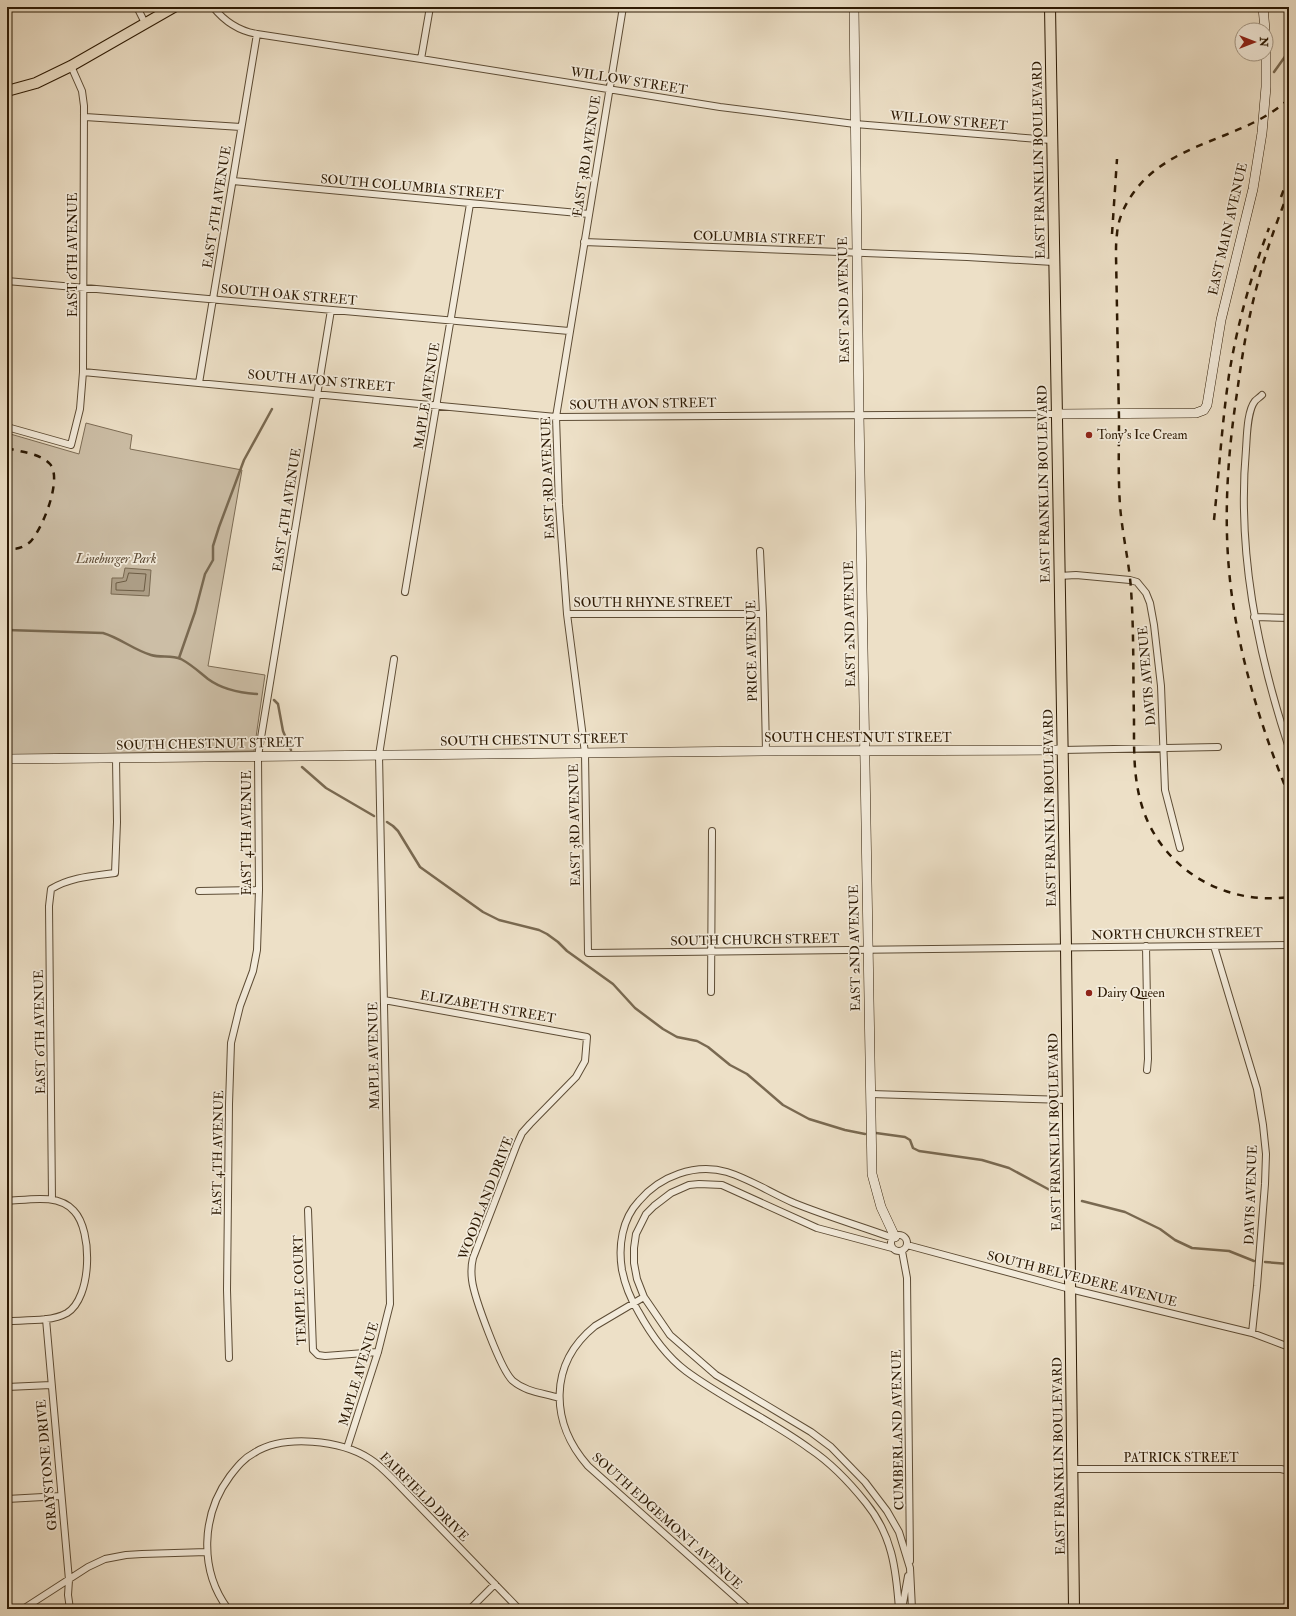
<svg xmlns="http://www.w3.org/2000/svg" width="1296" height="1616" font-family="'IM FELL Double Pica',serif">
  <style>
    .green { fill: #ccbea6; stroke: #7c6c55 }
    .water { fill: #ac9d85; stroke: #796951 }
    .lines { fill: none; stroke-linecap: round; stroke-linejoin: round }
    .shore { stroke: #6c5c44; stroke-width: 1 }
    .stream { stroke: #796951; stroke-width: 2.5 }
    .street-casing { stroke: #5d4c35; stroke-width: 8 }
    .secondary-casing { stroke: #2d1a04; stroke-width: 10 }
    .primary-casing { stroke: #2d1a04; stroke-width: 12 }
    .street { stroke: #f3ebdb; stroke-width: 6 }
    .secondary { stroke: #f3ebdb; stroke-width: 9 }
    .primary { stroke: #ede0c7; stroke-width: 10 }
    .rail { stroke: #2d1a04; stroke-width: 2.5; stroke-dasharray: 7 7; stroke-linecap: butt }
    .poi-dot { fill: #8f2418; stroke: #f3ebdb; stroke-width: 1.5 }
    .labels { text-anchor: middle; dominant-baseline: central; stroke-width: 3.5; stroke-linejoin: round; paint-order: stroke }
    .street-label { font-size: 13px; fill: #2d1a04; stroke: #f3ebdb }
    .poi-label { font-size: 13px; fill: #2d1a04; stroke: #f3ebdb; text-anchor: start }
    .park-label { font-size: 13px; font-style: italic; fill: #5d4b35; stroke: #f3ebdb }
  </style>
  <rect width="100%" height="100%" fill="#ede0c7"/>
  <filter id="stains"><feTurbulence type="fractalNoise" baseFrequency=".005" numOctaves="4"/><feColorMatrix values="0 0 0 0 .2 0 0 0 0 .09 0 0 0 0 .02 0 0 0 .5 -.17"/></filter>
  <radialGradient id="worn" r=".72"><stop offset=".6" stop-color="#630" stop-opacity="0"/><stop offset="1" stop-color="#630" stop-opacity=".3"/></radialGradient>
  <path class="green" d="M86,423l46,12 -2,14 112,21 -34,196 57,9 -11,76 -247,4v-322l72,21z"/>
  <path class="water" d="M125,568l26,2 -2,26 -38,-2 1,-16h11z"/>
  <g class="lines">
    <path class="shore" d="M129,573l17,1 -2,17 -28,-1v-7l10,-2z"/>
    <path class="stream" d="M1274,72l15,-21
      M7,630l96,3c17,5 31,17 48,22 10,3 20,0 30,4 11,6 17,12 27,20 15,11 32,14 49,15
      M179,658l16,-46 10,-38 8,-14v-14l6,-19 25,-67 28,-51
      M274,700l4,4 5,27 8,19
      M302,767l24,21 48,28
      M387,822l6,4 5,5 22,36 63,45 16,8 40,10 8,4 11,8 9,9 46,33 22,24 28,21 14,8 20,4 11,6 22,18 17,9 36,31 26,14 36,11 20,4
      M876,1133l29,4 5,3 3,8 6,3 63,9 27,8 39,21 6,2
      M1082,1201l43,11 35,17 15,11 17,8 37,3 25,10
      M1265,1262l24,2"/>
    <defs>
      <path id="street" d="M137,7l8,16
        M213,7c12,15 26,24 44,27l164,25 299,48 135,17 196,16
        M623,7l-67,410 3,88 8,109 18,139 3,200 701,-8
        M421,59l9,-52
        M85,117l156,10
        M233,181l356,33
        M584,242l383,15 86,5
        M7,281l562,50
        M83,372l473,45 500,-3
        M199,383l58,-349
        M1262,395c-2,2 -5,4 -7,6 -8,10 -8,35 -9,48 -9,102 11,202 43,299
        M7,427l64,18 9,-36 3,-37 1,-266 -2,-15 -11,-25
        M760,551l3,63 3,137
        M1059,576l17,-1 54,5 7,2 9,11 4,10 4,22 7,61 4,104 15,58
        M405,592l65,-388
        M567,614h196
        M1254,617l35,1
        M1062,750l156,-3
        M199,891l60,-1
        M1146,946l2,113 -1,11
        M1214,946l43,143 6,36 3,29 -1,30 -8,102 -5,47
        M711,992l1,-161
        M384,1000l203,37 -2,24 -9,16 -46,47 -8,9 -5,11 -44,114c-2,8 -2,14 -1,22 2,17 29,91 41,101 13,11 30,12 46,17
        M871,1094l196,6
        M52,1199l-3,-293 2,-17c20,-12 42,-13 64,-16l2,-51 -1,-63
        M7,1201c21,-1 51,-8 67,10 19,20 18,87 -7,102 -16,9 -42,7 -60,8
        M308,1210l5,140 5,5 7,1 53,-4
        M891 1243a8 8 0 1 1 16 0a8 8 0 1 1-16 0Z
        M893,1238c-33,-12 -67,-22 -99,-35 -23,-10 -44,-24 -67,-31 -32,-9 -67,4 -88,29 -17,18 -21,45 -17,69 3,15 8,28 16,41 12,22 28,45 48,60 39,29 85,49 124,78 21,14 40,34 56,54 26,32 30,65 33,106
        M907,1245l163,44 182,44 37,14
        M892,1248l-75,-20 -95,-43 -23,-1 -10,1 -18,8 -17,13 -8,8 -10,20 -2,14v15l3,16 7,18 26,38 46,40 95,57 20,15 34,35 22,29 12,21 11,36 2,41
        M902,1251l5,27 3,283
        M644,1297l-49,29c-47,38 -45,97 -7,140l161,143
        M46,1319l23,261 -1,15 2,14
        M229,1358l-2,-68 2,-186 2,-61 9,-37 13,-35 4,-21 2,-60 -1,-134 73,-446
        M7,1387l44,-2
        M347,1448l31,-96 12,-48 -11,-549 15,-96
        M1072,1469h209l8,2
        M7,1499l54,-3
        M23,1609l65,-42 17,-8 21,-4 16,-1 65,-2
        M228,1609c-29,-39 -27,-94 2,-133 7,-9 14,-18 24,-23 30,-19 87,-13 116,6 8,5 16,13 23,20l126,130
        M470,1609l25,-25
        M902,1609l6,-33"/>
      <path id="secondary" d="M854,7l5,407 13,760 9,33 14,30
        M1263,7l2,23
        M1056,414l140,-1 8,-3 3,-5 14,-85 32,-131 9,-56 4,-46v-34
        M7,759l759,-8 296,-1"/>
      <path id="primary" d="M1050,7l16,940 8,662
        M7,91l29,-8 35,-17 103,-59"/>
    </defs>
    <use href="#street" class="street-casing"/>
    <use href="#secondary" class="secondary-casing"/>
    <use href="#primary" class="primary-casing"/>
    <use href="#street" class="street"/>
    <use href="#secondary" class="secondary"/>
    <use href="#primary" class="primary"/>
    <path class="rail" d="M1289,99c-46,42 -117,41 -155,93 -9,12 -16,27 -17,42 -1,7 -1,14 -1,21 1,55 2,109 3,164 0,28 -1,57 1,86 2,28 9,56 11,84 3,44 2,87 3,131 0,35 -1,69 14,102 25,54 83,83 141,75
      M1289,191c-12,30 -23,60 -31,91 -10,36 -16,74 -21,111 -10,65 -14,131 -6,196 9,72 31,141 58,207
      M1281,197l8,-21
      M1112,234l5,-75
      M7,448c13,4 33,5 43,16 13,15 -8,66 -20,78 -7,6 -14,8 -23,6
      M1214,520c5,-48 8,-97 15,-145 8,-50 22,-99 40,-147"/>
  </g>
  <g class="poi-dot">
    <circle cx="1089" cy="435" r="4"/>
    <circle cx="1089" cy="993" r="4"/>
  </g>
  <g class="labels">
    <g class="street-label">
      <text transform="translate(629 81) rotate(9)">WILLOW STREET</text>
      <text transform="translate(949 121) rotate(5)">WILLOW STREET</text>
      <text transform="translate(587 156) rotate(-81)">EAST 3RD AVENUE</text>
      <text transform="translate(1039 160) rotate(-91)">EAST FRANKLIN BOULEVARD</text>
      <text transform="translate(412 187) rotate(5)">SOUTH COLUMBIA STREET</text>
      <text transform="translate(217 207) rotate(-81)">EAST 5TH AVENUE</text>
      <text transform="translate(1228 229) rotate(-77)">EAST MAIN AVENUE</text>
      <text transform="translate(759 238) rotate(2)">COLUMBIA STREET</text>
      <text transform="translate(73 255) rotate(-90)">EAST 6TH AVENUE</text>
      <text transform="translate(289 295) rotate(5)">SOUTH OAK STREET</text>
      <text transform="translate(844 300) rotate(-91)">EAST 2ND AVENUE</text>
      <text transform="translate(321 381) rotate(5)">SOUTH AVON STREET</text>
      <text transform="translate(427 396) rotate(-81)">MAPLE AVENUE</text>
      <text transform="translate(643 404) rotate(-1)">SOUTH AVON STREET</text>
      <text transform="translate(548 478) rotate(-92)">EAST 3RD AVENUE</text>
      <text transform="translate(1044 484) rotate(-91)">EAST FRANKLIN BOULEVARD</text>
      <text transform="translate(287 510) rotate(-81)">EAST 4TH AVENUE</text>
      <text x="653" y="603">SOUTH RHYNE STREET</text>
      <text transform="translate(850 624) rotate(-91)">EAST 2ND AVENUE</text>
      <text transform="translate(752 651) rotate(-91)">PRICE AVENUE</text>
      <text transform="translate(1147 676) rotate(-95)">DAVIS AVENUE</text>
      <text x="858" y="738">SOUTH CHESTNUT STREET</text>
      <text transform="translate(534 740) rotate(-1)">SOUTH CHESTNUT STREET</text>
      <text transform="translate(210 744) rotate(-1)">SOUTH CHESTNUT STREET</text>
      <text transform="translate(1050 808) rotate(-91)">EAST FRANKLIN BOULEVARD</text>
      <text transform="translate(575 825) rotate(-91)">EAST 3RD AVENUE</text>
      <text transform="translate(247 833) rotate(-90)">EAST 4TH AVENUE</text>
      <text transform="translate(1177 934) rotate(-1)">NORTH CHURCH STREET</text>
      <text transform="translate(755 940) rotate(-1)">SOUTH CHURCH STREET</text>
      <text transform="translate(855 948) rotate(-91)">EAST 2ND AVENUE</text>
      <text transform="translate(488 1007) rotate(10)">ELIZABETH STREET</text>
      <text transform="translate(40 1032) rotate(-91)">EAST 6TH AVENUE</text>
      <text transform="translate(374 1056) rotate(-91)">MAPLE AVENUE</text>
      <text transform="translate(1055 1132) rotate(-91)">EAST FRANKLIN BOULEVARD</text>
      <text transform="translate(218 1153) rotate(-89)">EAST 4TH AVENUE</text>
      <text transform="translate(1251 1195) rotate(-88)">DAVIS AVENUE</text>
      <text transform="translate(486 1198) rotate(-69)">WOODLAND DRIVE</text>
      <text transform="translate(1082 1279) rotate(14)">SOUTH BELVEDERE AVENUE</text>
      <text transform="translate(300 1290) rotate(-92)">TEMPLE COURT</text>
      <text transform="translate(359 1374) rotate(-73)">MAPLE AVENUE</text>
      <text transform="translate(898 1430) rotate(-91)">CUMBERLAND AVENUE</text>
      <text transform="translate(1059 1456) rotate(-91)">EAST FRANKLIN BOULEVARD</text>
      <text x="1181" y="1458">PATRICK STREET</text>
      <text transform="translate(47 1465) rotate(-95)">GRAYSTONE DRIVE</text>
      <text transform="translate(424 1497) rotate(45)">FAIRFIELD DRIVE</text>
      <text transform="translate(667 1521) rotate(42)">SOUTH EDGEMONT AVENUE</text>
    </g>
    <g class="poi-label">
      <text x="1097" y="435">Tony's Ice Cream</text>
      <text x="1097" y="993">Dairy Queen</text>
    </g>
    <g class="park-label">
      <text x="116" y="559">Lineburger Park</text>
    </g>
  </g>
  <rect width="1296" height="1616" fill="none" stroke="#ede0c7" stroke-width="24"/>
  <rect x="8" y="8" width="1280" height="1600" fill="none" stroke="#2d1a04" stroke-width="2"/>
  <rect x="12" y="12" width="1272" height="1592" fill="none" stroke="#2d1a04"/>
  <g transform="translate(1254 42) rotate(90)"><circle r="19" fill="#f3ebdb" stroke="#a49785"/>
  <path d="M0-3L7 15L0 10L-7 15Z" fill="#8f2418"/>
  <text y="-6" font-size="11" font-weight="bold" text-anchor="middle" fill="#2d1a04">N</text>
  </g>
  <rect width="100%" height="100%" filter="url(#stains)"/>
  <rect width="100%" height="100%" fill="url(#worn)"/>
</svg>
